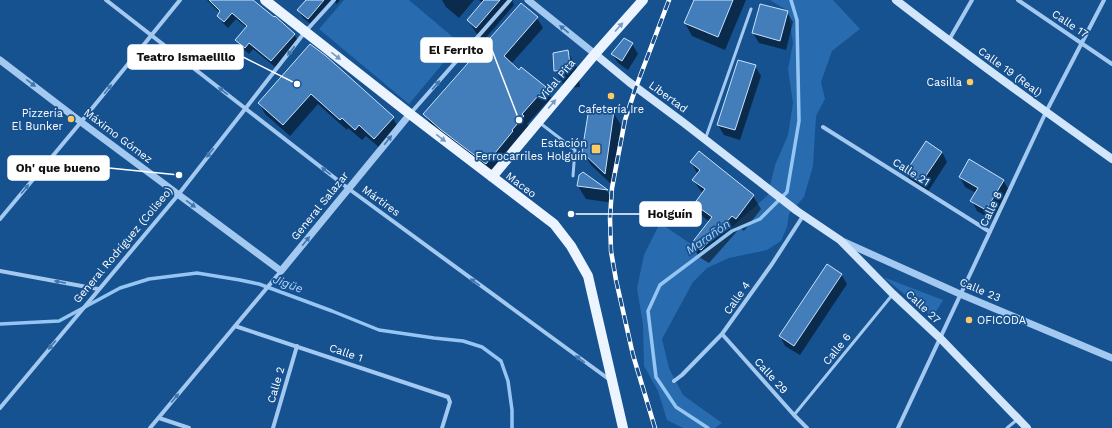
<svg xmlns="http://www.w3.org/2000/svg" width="1112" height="428" font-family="'Work Sans',sans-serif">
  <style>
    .green { fill: #286baf }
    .shadow { fill: #0007 }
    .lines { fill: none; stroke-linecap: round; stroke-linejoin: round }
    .stream { stroke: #95c5f3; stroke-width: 3.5 }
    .building { fill: #437dba; stroke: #c9e2fc }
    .service { stroke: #a3c9f0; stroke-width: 3 }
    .minor { stroke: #a3c9f0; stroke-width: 4 }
    .tertiary { stroke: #a3c9f0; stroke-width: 7 }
    .secondary { stroke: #d1e5fb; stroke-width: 8 }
    .primary { stroke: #ecf4ff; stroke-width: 10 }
    .rail-casing { stroke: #fff; stroke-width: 4.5 }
    .rail { stroke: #165190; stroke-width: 3; stroke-dasharray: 9; stroke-linecap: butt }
    .oneway { fill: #769ac2 }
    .oneway2 { fill: #4075ad }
    .poi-dot { fill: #ffca62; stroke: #165190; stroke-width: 1.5 }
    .labels { text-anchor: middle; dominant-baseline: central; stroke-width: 3.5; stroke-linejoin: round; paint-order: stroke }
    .street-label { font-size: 11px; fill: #fff; stroke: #165190 }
    .poi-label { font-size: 11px; fill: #fff; stroke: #165190; text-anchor: end }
    .water-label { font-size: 12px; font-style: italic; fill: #afd3f7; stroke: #165190 }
    .leader { fill: none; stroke: #fff; stroke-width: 1.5 }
    .callout-dot { fill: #fff; stroke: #165190; stroke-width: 1.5 }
    .callout { fill: #fff; stroke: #fff; stroke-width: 1.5 }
    .callout-label { font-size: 12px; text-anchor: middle; font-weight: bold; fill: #111 }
  </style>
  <rect width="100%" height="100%" fill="#165190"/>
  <path class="green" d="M344,0h65l51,43 -51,61 -90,-75z
    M770,0h63l27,29 -28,22 -11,31 4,17 -9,17 -3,50 -9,31 -15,17 -2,13 -6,14 -14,9 -38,8 -22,10 -14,14 -31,57 7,29 14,27 39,28 -7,5h-32l-16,-8 -9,-29 -14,-25 -1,-41 -6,-37 7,-33 16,-32 31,21 7,11 35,-29 35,-31 7,-30 13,-30 5,-32 -5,-34 5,-26 -5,-32z
    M883,277l60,23 -10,17z"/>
  <path class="shadow" d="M207,0h45l42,34 4,7 -23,26 -22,-18 -4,5 -9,-8 -3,-6 10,-12 -11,-9 -8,9 -6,-6 -4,-6 2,-3z
    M307,0h33l-3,4 -3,-2 -21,24 -10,-8 -5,-8z
    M442,0h32l-15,18 -13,-11z
    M479,0h33l2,5 -30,35 -8,-7 -8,-13 14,-17z
    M695,0h51l-21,50 -33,-14 -7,-13z
    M522,4l15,14 6,10 -32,36 8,7 2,-2 24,19 6,10 -24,26 2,3 -37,46 -62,-49 -5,-10z
    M760,5l27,7 6,10 -7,28 -27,-7 -6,-10z
    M632,44l6,10 -10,16 -10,-7 -6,-9z
    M567,51l11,18 2,18 -15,1 -10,-18z
    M326,57l67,61 6,11 -18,20 -15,-13 -4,4 -14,-12 -1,2 -29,-26 -28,32 -25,-22 -6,-11z
    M755,66l6,10 -21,64 -16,-5 -6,-10z
    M613,112l8,13 -9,60 -21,-20 -8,-13z
    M942,152l5,10 -20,31 -15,-10 -6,-10z
    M691,162l62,34 8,13 -17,22 -4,-3 -31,35 -10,-6 -7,-13 18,-22 -7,-5 -8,-13 8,-10 -10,-14 5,-5z
    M583,173l24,18 7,12 -28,-4 -8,-13z
    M960,177l43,3 6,10 -17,30 -15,-9 -5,-10 4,-8 -11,-6z
    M841,274l6,10 -47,71 -15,-9 -5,-10z"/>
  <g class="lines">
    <path class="stream" d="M0,324l59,-3 61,-33 29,-9 48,-6 43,7 19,4 73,27 47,19 55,8 29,3 19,6 19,14 7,20 4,29v18
      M708,428l-32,-21 -20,-30 -8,-66 12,-26 72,-54 28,-12 27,-27 12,-71 -2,-101 -6,-20"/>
  </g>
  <path class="building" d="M209,0h44l21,17 1,-1 20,18 -24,27 -22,-18 -4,5 -10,-8 12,-14 -15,-13 -8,9 -7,-6 3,-5z
    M306,0h18l-16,19 -11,-9z
    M484,0h16l-24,28 -9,-8z
    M694,0h39l-15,37 -34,-14z
    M521,3l17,14 -34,39 15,14 2,-3 25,20 -24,27 2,2 -12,14 1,1 -27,33 -46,-35 -17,-15z
    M760,4l28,7 -8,30 -28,-8z
    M624,38l9,5 -11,18 -11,-7z
    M310,44l16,12 68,61 -20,22 -15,-14 -4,5 -13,-12 -2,2 -29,-26 -28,31 -25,-22z
    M568,50l3,20 -17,1 -1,-18z
    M738,60l18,5 -21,65 -18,-5z
    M589,108l25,3 -9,63 -23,-22z
    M926,141l16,11 -21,31 -16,-10z
    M699,151l55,44 -18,24 -4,-3 -31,34 -10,-6 21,-27 -18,-13 11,-15 -13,-9 8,-10 -10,-8z
    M969,159l35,21 -18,30 -16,-9 8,-13 -19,-11z
    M583,172l25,18 -31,-4 2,-11z
    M827,264l15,10 -48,72 -15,-10z"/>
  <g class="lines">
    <path class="service" d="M540,123l35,27 -2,26
      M706,137l45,-128
      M794,415l99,-121
      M1007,428l11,-9"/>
    <path class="minor" d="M106,0l243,189 261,191
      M1018,0l94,64
      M949,40l23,-40
      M410,114l100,-114
      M823,127l167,105
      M0,219l81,-97 99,-122
      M0,271l98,18
      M235,326l213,71 2,5 -8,26
      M722,334l72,81 13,13
      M674,381l8,-6 40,-41 50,-70 31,-48
      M0,408l178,-213 127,-163 29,-32
      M159,418l30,10
      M150,428l131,-157
      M273,428l24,-82
      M898,428l148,-316 58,-112"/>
    <path class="tertiary" d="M528,0l67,54
      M0,60l81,62 200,149 129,-157
      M842,241l118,53 152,64"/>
    <path class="secondary" d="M896,0c71,55 143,107 216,159
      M595,54l34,28 55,41 113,88 43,29 53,54 48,45 86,89"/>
    <path class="primary" d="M265,0l145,114 144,110 17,22 17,30 35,152
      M492,177l103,-123 48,-54"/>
    <defs>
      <path id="rail" d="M655,428l-22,-73 -17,-75 -5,-29 -1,-33 2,-30 13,-68 11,-33 33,-87"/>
    </defs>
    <use href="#rail" class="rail-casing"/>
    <use href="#rail" class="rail"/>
  </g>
  <defs><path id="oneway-solid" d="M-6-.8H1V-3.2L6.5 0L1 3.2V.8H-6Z"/></defs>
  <g class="oneway">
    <use href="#oneway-solid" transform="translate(619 27) rotate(-48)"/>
    <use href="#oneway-solid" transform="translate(336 56) rotate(38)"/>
    <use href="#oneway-solid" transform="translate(552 104) rotate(-50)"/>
    <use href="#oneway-solid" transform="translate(441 138) rotate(38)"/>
  </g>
  <g class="oneway2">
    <use href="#oneway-solid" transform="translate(564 29) rotate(-141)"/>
    <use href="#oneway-solid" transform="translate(291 51) rotate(128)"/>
    <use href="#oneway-solid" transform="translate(31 83) rotate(38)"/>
    <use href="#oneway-solid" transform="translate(436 85) rotate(-49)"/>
    <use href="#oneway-solid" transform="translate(108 89) rotate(-51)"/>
    <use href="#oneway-solid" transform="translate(223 91) rotate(-142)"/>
    <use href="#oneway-solid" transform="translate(388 140) rotate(-51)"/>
    <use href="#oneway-solid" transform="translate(210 153) rotate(128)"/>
    <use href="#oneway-solid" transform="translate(326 171) rotate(-142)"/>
    <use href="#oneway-solid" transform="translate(25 189) rotate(-50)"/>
    <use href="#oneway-solid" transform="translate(191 204) rotate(36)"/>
    <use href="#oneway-solid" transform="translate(306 241) rotate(-51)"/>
    <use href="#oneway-solid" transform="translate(60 282) rotate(-169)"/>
    <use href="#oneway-solid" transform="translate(475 282) rotate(-144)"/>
    <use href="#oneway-solid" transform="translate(52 345) rotate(130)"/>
    <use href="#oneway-solid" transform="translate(580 359) rotate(-144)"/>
    <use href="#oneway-solid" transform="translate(175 398) rotate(-50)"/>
  </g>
  <g class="poi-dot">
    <circle cx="970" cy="82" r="4"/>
    <circle cx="611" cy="96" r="4"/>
    <circle cx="71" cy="119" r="4"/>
    <rect x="591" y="144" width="10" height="10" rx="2"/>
    <circle cx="969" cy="320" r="4"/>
  </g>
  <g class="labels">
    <g class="street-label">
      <text transform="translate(1070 24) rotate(34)">Calle 17</text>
      <text transform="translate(1010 72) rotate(36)">Calle 19 (Real)</text>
      <text transform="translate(557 80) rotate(-50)">Vidal Pita</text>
      <text transform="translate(668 97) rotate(36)">Libertad</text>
      <text transform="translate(118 136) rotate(37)">Máximo Gómez</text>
      <text transform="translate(911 172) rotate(32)">Calle 21</text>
      <text transform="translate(521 185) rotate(37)">Maceo</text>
      <text transform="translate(381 201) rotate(36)">Mártires</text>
      <text transform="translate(320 206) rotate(-51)">General Salazar</text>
      <text transform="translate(991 209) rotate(-65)">Calle 8</text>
      <text transform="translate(123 245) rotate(-50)">General Rodríguez (Coliseo)</text>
      <text transform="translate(980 290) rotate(23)">Calle 23</text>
      <text transform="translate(737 298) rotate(-55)">Calle 4</text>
      <text transform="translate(923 307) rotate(43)">Calle 27</text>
      <text transform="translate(837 349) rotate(-51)">Calle 6</text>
      <text transform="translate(346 353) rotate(19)">Calle 1</text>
      <text transform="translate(771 376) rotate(48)">Calle 29</text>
      <text transform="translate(276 385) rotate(-74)">Calle 2</text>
    </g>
    <g class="poi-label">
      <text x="962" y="82">Casilla</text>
      <text x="611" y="109" text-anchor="middle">Cafetería Ire</text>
      <text x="63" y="113">Pizzería<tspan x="63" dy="13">El Bunker</tspan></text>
      <text x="587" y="143">Estación<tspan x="587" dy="13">Ferrocarriles Holguín</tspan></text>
      <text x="977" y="320" text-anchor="start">OFICODA</text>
    </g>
    <g class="water-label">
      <text transform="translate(708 237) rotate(-35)">Marañón</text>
      <text transform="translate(288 284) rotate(21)">Jigüe</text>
    </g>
  </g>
  <path class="leader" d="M519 120L492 50M297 84L243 57M179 175L109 168M571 214L640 214"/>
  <g class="callout-dot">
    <circle cx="519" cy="120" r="4"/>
    <circle cx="297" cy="84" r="4"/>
    <circle cx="179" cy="175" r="4"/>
    <circle cx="571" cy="214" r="4"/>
  </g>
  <g class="callout">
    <rect x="421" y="38" width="71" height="24" rx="4"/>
    <rect x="128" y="45" width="115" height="24" rx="4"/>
    <rect x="8" y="156" width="101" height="24" rx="4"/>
    <rect x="640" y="202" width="61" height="24" rx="4"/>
  </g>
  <g class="callout-label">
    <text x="456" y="54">El Ferrito</text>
    <text x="186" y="61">Teatro Ismaelillo</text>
    <text x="58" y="172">Oh' que bueno</text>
    <text x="670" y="218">Holguín</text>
  </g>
</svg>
